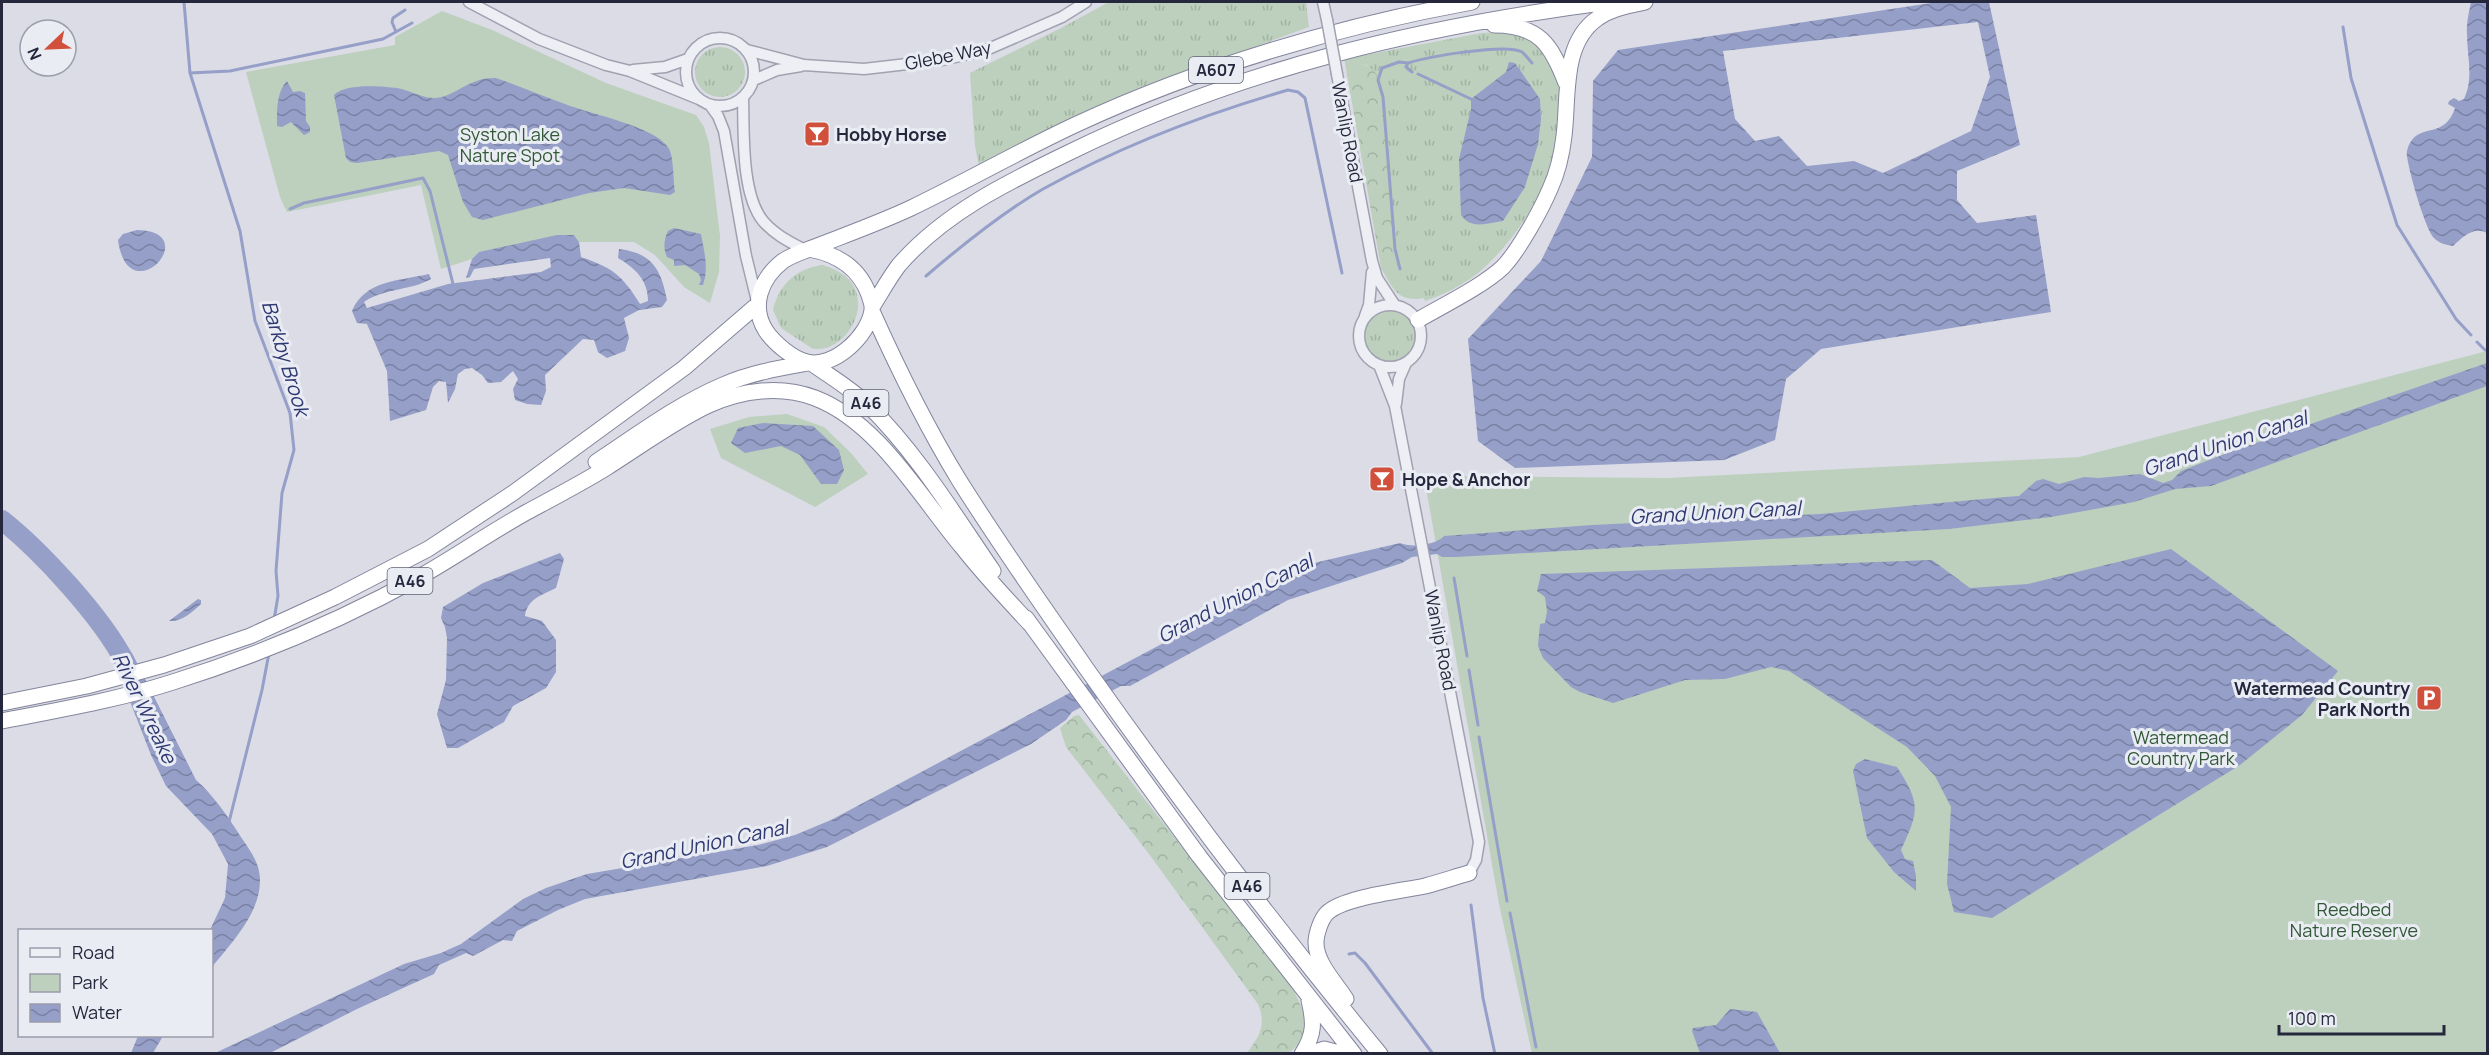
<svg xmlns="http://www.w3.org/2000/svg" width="2489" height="1055" font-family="Manrope,sans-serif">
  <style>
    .grass { fill: url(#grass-tufts) }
    .forest { fill: url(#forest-crowns) }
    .park { fill: #bcd0bd }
    .water { fill: url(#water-waves); fill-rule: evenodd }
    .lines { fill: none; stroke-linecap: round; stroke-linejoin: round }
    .stream { stroke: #959fc8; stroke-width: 3 }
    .river { stroke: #959fc8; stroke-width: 20 }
    .tertiary-casing { stroke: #a1a2b0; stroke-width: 13 }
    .trunk-casing { stroke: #83859d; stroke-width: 17 }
    .tertiary { stroke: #eeeef5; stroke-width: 10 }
    .trunk { stroke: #fff; stroke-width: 15 }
    .tertiary-bridge-casing { stroke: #a1a2b0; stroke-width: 13; stroke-linecap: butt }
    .tertiary-bridge { stroke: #eeeef5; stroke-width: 10 }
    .labels { text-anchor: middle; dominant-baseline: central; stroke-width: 6; stroke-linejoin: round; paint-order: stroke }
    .shield { fill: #eaecf4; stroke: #606273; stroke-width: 1.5 }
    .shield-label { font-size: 16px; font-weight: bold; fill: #25273c }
    .street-label { font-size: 18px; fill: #25273c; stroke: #eaecf4 }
    .park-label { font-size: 18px; fill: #325836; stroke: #eaecf4 }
    .poi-label { font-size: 18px; font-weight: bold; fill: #25273c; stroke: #eaecf4; text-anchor: start }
    .water-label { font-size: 20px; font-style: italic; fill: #2f3971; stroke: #eaecf4 }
  </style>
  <defs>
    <pattern id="grass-tufts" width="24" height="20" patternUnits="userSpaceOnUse" patternTransform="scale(1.5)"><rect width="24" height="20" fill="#bcd0bd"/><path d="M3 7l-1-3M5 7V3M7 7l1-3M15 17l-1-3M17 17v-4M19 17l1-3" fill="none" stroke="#a1b3a3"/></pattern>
    <pattern id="forest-crowns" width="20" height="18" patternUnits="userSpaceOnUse" patternTransform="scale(1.5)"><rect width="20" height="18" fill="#bcd0bd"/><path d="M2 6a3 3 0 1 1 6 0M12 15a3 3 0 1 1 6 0" fill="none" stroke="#a1b3a3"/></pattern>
    <pattern id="water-waves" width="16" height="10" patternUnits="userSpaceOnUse" patternTransform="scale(1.5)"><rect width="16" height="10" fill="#959fc8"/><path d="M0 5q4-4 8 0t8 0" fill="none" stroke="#7982a4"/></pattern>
  </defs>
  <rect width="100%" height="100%" fill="#dbdce6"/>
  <path class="grass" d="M1109,2h197l3,25 -190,70 -45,19 -95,50 -4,-20 -5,-73 91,-45z
    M1481,33c14,0 32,-3 45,4 46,24 39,96 23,137 -13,31 -32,60 -55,84 -19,21 -43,34 -69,43l-1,-3c-27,5 -31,-10 -43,-30h19l-5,-19 -12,-152 -16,-32 -22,-2 -1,-4z
    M695 72a25 25 0 1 1 50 0a25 25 0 1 1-50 0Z
    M823,265c11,4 21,8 28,17 16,22 3,53 -20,64 -5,3 -12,3 -18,3l-32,-21 -8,-18c6,-26 24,-42 50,-45z
    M1359 336a31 31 0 1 1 62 0a31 31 0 1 1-62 0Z"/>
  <path class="forest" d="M1345,63c30,0 32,7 38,34l12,152 5,20 -19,-1z
    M1079,715l214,274c13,28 23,42 -4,64h-42c12,-16 20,-28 11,-49l-109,-150 -83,-107 -6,-19 14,-12z"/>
  <path class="park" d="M442,11l50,19 114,53 90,32 8,12 5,16 11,93 -1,36 -9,31 -26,-16 -29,-32 -21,-13h-55l-5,-7 -95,17 -7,7 -31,10 -20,-84 -134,27 -7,-15 -34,-125 149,-27v-8z
    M2487,351v702h-955l-33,-149 -75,-428 243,2 412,-21z
    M787,414l37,13 27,26 17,21 -53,33 -94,-49 -11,-29 39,-12z"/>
  <path class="water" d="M1938,2h51l31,143 -63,26v29l20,23 59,-8 15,97 -230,37 -35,30 -11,61 -51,20 -209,8 -37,-27 -10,-102 73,-78 51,-104 1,-76 25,-31zM1978,22l12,55 -19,54 -88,42 -29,-12 -47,5 -28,-30 -24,5 -20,-22 -12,-68z
    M2471,2h16v231c-14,-7 -24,4 -34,13 -7,-1 -15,-3 -20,-9 -9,-12 -24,-65 -26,-81 -1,-3 1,-10 3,-13 11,-20 35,-4 45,-35l-7,-4 1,-3 5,-3 5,3 5,-2c10,-21 3,-42 3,-65 -1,-10 2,-22 4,-32z
    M1509,62l6,1 25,36 1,20 -3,25 -13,43 -22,34c-15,2 -32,9 -42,-6l-2,-56 12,-50v-10l35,-27z
    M496,78c23,8 46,18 69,26 25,10 88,22 103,43 6,8 5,33 7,45l-5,3 -46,-7 -35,5 -106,27 -11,-3 -9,-15 -15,-47 -9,-4 -82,12 -7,-1 -4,-4 -12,-63c11,-12 47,-9 63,-7 12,2 25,10 37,10 20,0 34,-21 62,-20z
    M287,81l6,11 7,-1 5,2 1,28 4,6v5l-6,3 -13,-13 -9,5 -5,-1c0,-14 -1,-34 10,-45z
    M674,228l27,6c3,17 8,34 2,51h-4l2,-5 -2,-6 -14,-9 -11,1v-6l-7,-3c-4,-8 -3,-18 1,-26z
    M137,230c69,1 -9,85 -19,10l5,-6z
    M557,235h17l5,7 2,15c32,11 41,18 59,47l8,-3c0,-21 -13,-33 -30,-43l1,-9c33,4 42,20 48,51l-5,7 -23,3 -15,8 5,20 -4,13 -18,7 -9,-6 -4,-12 -11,-1 -38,36 1,16 -5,14 -14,-1 -12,-4 -2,-11 5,-10 -5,-8 -12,11 -13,1 -6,-8 -10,-7 -7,1 -7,5 -3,15 -7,14 -2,-21 -7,-1 -6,6 -7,23 -36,11 -3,-50 -20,-47 -10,-1 -5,-12c13,-31 47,-30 77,-37l2,5c-21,12 -47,9 -67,23l3,6 81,-24 93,-12 10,-5 -1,-9 -76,11 -4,8 -4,1 6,-19 7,-7z
    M2487,363v23l-276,100 -36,3 -41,13 -83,15 -102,12 -493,28h-14l-5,-3 -25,3 -10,6 -114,37 -158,86h-9l-49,26 -6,8 -35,24 -204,103 -60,19 -182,33 -27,11 -41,21 -5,10 -9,-1 -30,16 -7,-3 -27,12 -5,9 -77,35 -87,44 -57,1 191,-90 37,-11 20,-9 62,-45 23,-11 41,-14 171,-29 37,-10 36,-15 483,-257 86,-20c11,5 36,2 44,-7l148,-11 228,-11 185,-17 14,-1 17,-15 7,-2 16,5 25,-7 15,1 41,-4 23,9 9,-3 9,-9 46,-18z
    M763,423l50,3 26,24 5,20 -7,14h-16l-21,-29 -19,-9 -36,7 -14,-10 7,-15z
    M2171,549l167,122 -36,44 -62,50 -248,153 -38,-6 -7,-28 4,-77 -16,-31 -28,-29 -118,-76 -18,-4 -46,12 -40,1 -72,23 -33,-11 -9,-5 -28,-29 -5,-12 2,-22 5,-1 2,-12 -2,-14 -8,-6 4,-17 391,-14 38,28 58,-4z
    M560,553l4,6 -8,29c-14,7 -29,11 -31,28l17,5 14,19v32l-10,16 -33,18 -9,16 -46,26h-11l-10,-34 9,-34 1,-42 -2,-11 -4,-9 2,-11 40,-24z
    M198,599l3,1v4c-9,8 -19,18 -32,17z
    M118,634l15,21 63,125c17,15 31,35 43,54 7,11 17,23 20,37 7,36 -26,70 -47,96v-37h-2l15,-32 3,-34 -16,-30 -46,-48 -15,-31 -38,-97 -9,-14z
    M1865,759l32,8c24,37 22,44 4,83l4,9 8,2 3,15v15l-22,-19 -27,-34 -14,-67 3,-7z
    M1730,1009l27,3 23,41h-80l-8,-22 1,-3 23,-3z
    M138,1036h25l-10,17h-22z"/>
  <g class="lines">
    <path class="stream" d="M184,2l6,71 50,158 15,90 35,92 4,37 -12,43 -6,78 2,25 -4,24
      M2343,27l8,51 46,147 59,94 15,16
      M396,32l-4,-10 1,-4 12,-8
      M1408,63l-2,4 6,5
      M190,73l40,-2 153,-32 29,-16
      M1418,74l53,25
      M290,209l14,-6 119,-25 7,13 23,93
      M1400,269l-5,-20 -12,-152 -5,-17 4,-12 17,-6 9,1c19,-6 97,-20 114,-11 3,2 7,8 10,11
      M926,276c35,-30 77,-64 117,-87 76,-42 162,-75 245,-99l10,2 7,6 37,175
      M2477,342l8,8
      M1454,578l13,78
      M1469,670l9,55
      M1479,737l28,164
      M229,822l33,-132 7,-37
      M1471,905l12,93 12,56
      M1510,913l26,134
      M1349,954l6,-1 10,10 68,91"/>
    <path class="river" d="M2,520c39,31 100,97 123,142"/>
    <defs>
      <path id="tertiary" d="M469,2l70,37 67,26 24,6 69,28
        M1323,2l4,18
        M686 72a34 34 0 1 1 68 0a34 34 0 1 1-68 0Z
        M747,50l57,15 60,4 78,-9 44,-10 76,-33 24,-15
        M633,70l32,-3 23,-8
        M1337,74l35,187 5,17 17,26
        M754,80l23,-10 24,-4
        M743,98c1,34 -2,96 20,123 12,14 27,21 42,29
        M710,105l8,11 6,15 22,125 11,45
        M1359 336a31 31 0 1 1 62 0a31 31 0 1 1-62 0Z
        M1365,316l4,-11 3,-33
        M1379,365l16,41 84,436 -3,18 -7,13
        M1396,404l3,-25 7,-16"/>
      <path id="trunk" d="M1494,25c45,0 57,19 72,58
        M809,249c28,5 50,18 60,46 1,4 4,10 3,15 -3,25 -38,59 -65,52 -14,-3 -33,-19 -41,-31 -16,-25 -5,-53 17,-70 9,-6 19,-9 29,-13 33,-13 67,-25 99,-40 56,-27 110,-58 166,-84 123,-57 262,-98 395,-122
        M872,307c9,-14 17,-29 27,-42 45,-52 109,-83 169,-112 171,-84 353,-127 541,-151
        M872,311c26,58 54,115 87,169 40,64 84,126 127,188 93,132 191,261 294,386
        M1418,320c24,-14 65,-34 85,-53 16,-17 38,-57 47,-78 7,-15 12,-36 14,-53 5,-38 -3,-93 34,-118 14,-10 31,-12 47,-16
        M811,363c19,13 39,25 56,41 50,49 87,110 126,167
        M596,462c41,-27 82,-58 127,-77 27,-12 57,-17 85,-22
        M1026,618l173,238 155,198
        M2,703l85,-17 77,-21 86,-29 85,-39 93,-48 85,-56 171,-125 73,-63
        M2,721c57,-11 115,-21 171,-39 86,-27 171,-63 250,-107 35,-20 68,-43 104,-63 26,-14 53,-28 79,-44 32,-20 70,-48 103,-63 33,-15 72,-20 106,-7 63,24 105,99 147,149 21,27 45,52 68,77
        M1346,999c-10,-16 -30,-36 -30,-56 0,-9 5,-24 11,-30 16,-16 75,-22 98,-27 15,-4 30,-9 44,-13
        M1302,1054c13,-20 12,-32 7,-54
        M1309,1054l15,-5 19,5"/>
    </defs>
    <use href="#tertiary" class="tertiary-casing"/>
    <use href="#trunk" class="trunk-casing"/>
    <use href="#tertiary" class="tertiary"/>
    <use href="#trunk" class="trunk"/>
    <defs>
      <path id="tertiary-bridge" d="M1327,20l10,54"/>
    </defs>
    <use href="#tertiary-bridge" class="tertiary-bridge-casing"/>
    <use href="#tertiary-bridge" class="tertiary-bridge"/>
  </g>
  <defs>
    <symbol id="bar-square" viewBox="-11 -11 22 22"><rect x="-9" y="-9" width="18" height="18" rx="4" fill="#d0503b" stroke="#eaecf4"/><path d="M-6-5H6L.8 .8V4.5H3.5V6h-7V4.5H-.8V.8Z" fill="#fff"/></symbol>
    <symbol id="parking-square" viewBox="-11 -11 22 22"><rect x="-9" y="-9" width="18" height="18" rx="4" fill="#d0503b" stroke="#eaecf4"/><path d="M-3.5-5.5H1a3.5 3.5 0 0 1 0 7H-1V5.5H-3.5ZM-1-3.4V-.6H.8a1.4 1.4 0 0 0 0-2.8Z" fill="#fff"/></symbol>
  </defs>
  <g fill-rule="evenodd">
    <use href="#bar-square" x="802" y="119" width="30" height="30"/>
    <use href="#bar-square" x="1367" y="464" width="30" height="30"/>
    <use href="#parking-square" x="2414" y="683" width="30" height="30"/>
  </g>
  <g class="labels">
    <g class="shield">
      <rect x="1189" y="57" width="54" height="26" rx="4.5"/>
      <rect x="843.5" y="390" width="45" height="26" rx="4.5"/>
      <rect x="387.5" y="568" width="45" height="26" rx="4.5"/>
      <rect x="1224.5" y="873" width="45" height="26" rx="4.5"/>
    </g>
    <g class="shield-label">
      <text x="1216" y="70">A607</text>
      <text x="866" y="403">A46</text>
      <text x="410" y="581">A46</text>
      <text x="1247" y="886">A46</text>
    </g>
    <g class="street-label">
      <text transform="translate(948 55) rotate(-11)">Glebe Way</text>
      <text transform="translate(1348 132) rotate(79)">Wanlip Road</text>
      <text transform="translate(1441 640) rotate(79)">Wanlip Road</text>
    </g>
    <g class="park-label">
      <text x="510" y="134">Syston Lake<tspan x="510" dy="21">Nature Spot</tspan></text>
      <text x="2181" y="737">Watermead<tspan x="2181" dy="21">Country Park</tspan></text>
      <text x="2354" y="909">Reedbed<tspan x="2354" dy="21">Nature Reserve</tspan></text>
    </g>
    <g class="poi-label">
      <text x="836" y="134">Hobby Horse</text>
      <text x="1402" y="479">Hope &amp; Anchor</text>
      <text x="2410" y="688" text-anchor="end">Watermead Country<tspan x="2410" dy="21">Park North</tspan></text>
    </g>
    <g class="water-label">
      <text transform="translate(286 358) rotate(73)">Barkby Brook</text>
      <text transform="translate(2225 443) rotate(-18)">Grand Union Canal</text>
      <text transform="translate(1715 512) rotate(-3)">Grand Union Canal</text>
      <text transform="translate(1235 598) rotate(-27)">Grand Union Canal</text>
      <text transform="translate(145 708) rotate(64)">River Wreake</text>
      <text transform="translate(704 844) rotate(-12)">Grand Union Canal</text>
    </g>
  </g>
  <rect width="2489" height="1055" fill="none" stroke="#25273c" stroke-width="6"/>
  <rect x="18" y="929" width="195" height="108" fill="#eaecf4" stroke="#9b9daa" stroke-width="1.5"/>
  <rect x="30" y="948" width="30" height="9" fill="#eeeef5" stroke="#9b9daa" stroke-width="1.5"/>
  <text x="72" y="959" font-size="18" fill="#25273c">Road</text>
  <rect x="30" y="974" width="30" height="18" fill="#bcd0bd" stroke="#9b9daa" stroke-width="1.5"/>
  <text x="72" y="989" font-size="18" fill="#25273c">Park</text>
  <rect x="30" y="1004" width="30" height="18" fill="url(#water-waves)" stroke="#9b9daa" stroke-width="1.5"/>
  <text x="72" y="1019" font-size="18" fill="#25273c">Water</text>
  <g transform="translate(48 48) rotate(247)"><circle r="28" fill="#eaecf4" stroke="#9b9daa" stroke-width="1.5"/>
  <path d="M0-4.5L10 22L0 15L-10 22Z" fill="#d0503b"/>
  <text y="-9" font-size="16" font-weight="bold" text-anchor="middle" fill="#25273c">N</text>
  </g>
  <path d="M2279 1025v9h165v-9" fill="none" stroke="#25273c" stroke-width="3"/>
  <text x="2288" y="1025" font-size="18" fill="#25273c" stroke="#eaecf4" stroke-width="4.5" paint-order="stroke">100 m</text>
</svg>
